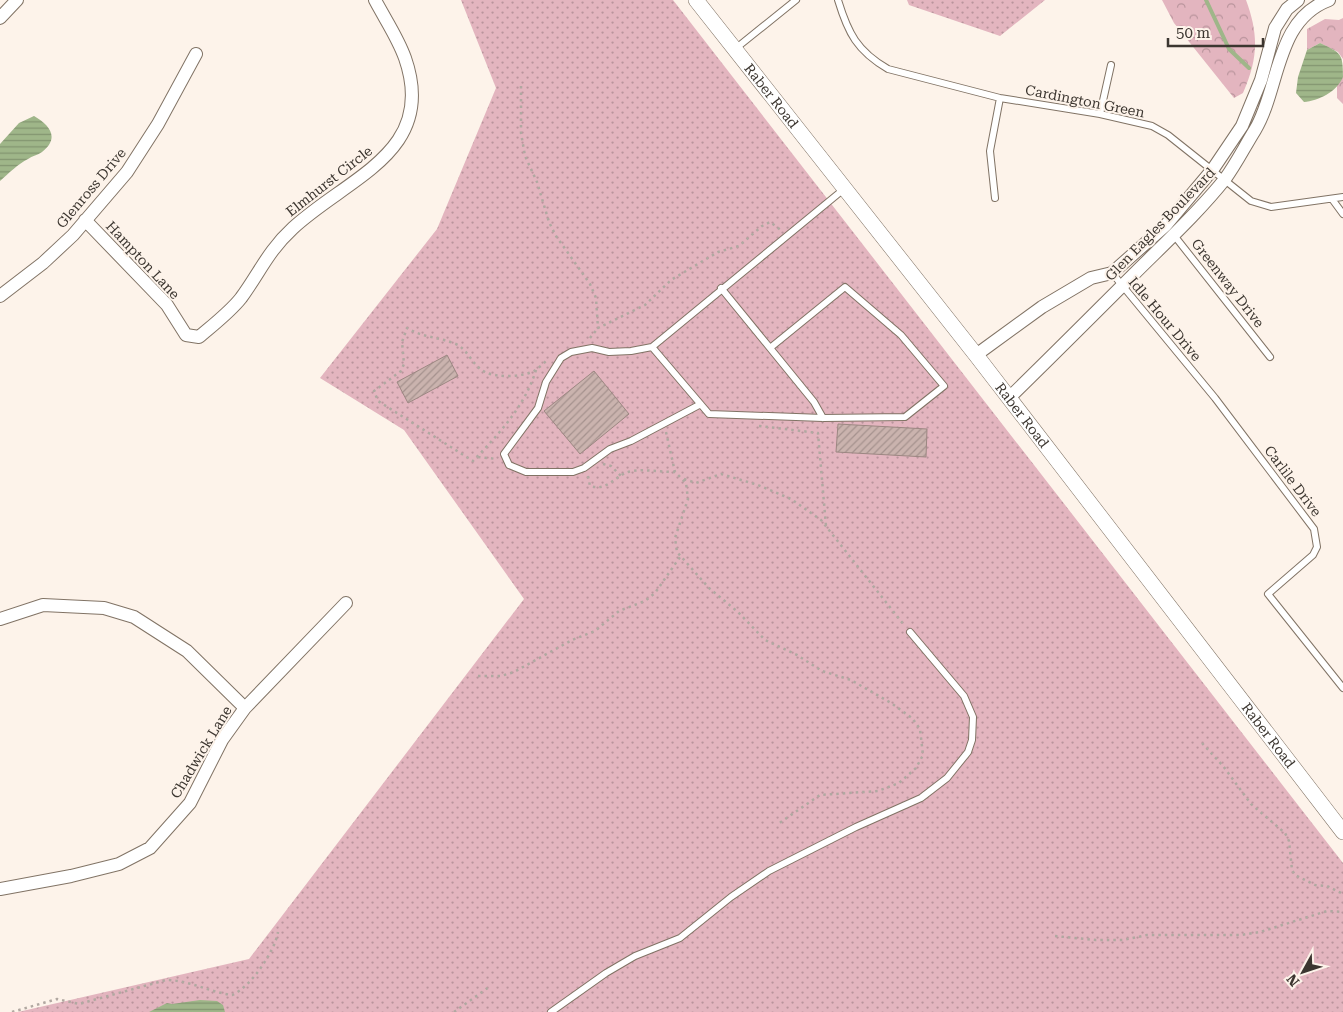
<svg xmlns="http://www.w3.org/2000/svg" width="1343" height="1012" font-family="'Roboto Serif',serif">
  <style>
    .grass { fill: url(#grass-dots) }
    .forest { fill: url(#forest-crowns) }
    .water { fill: url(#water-rules) }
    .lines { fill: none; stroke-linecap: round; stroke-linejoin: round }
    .stream { stroke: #9fb689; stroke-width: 4 }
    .building { fill: url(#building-hatch); stroke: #9c8782 }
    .service-casing { stroke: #817365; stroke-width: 8 }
    .minor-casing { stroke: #817365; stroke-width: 14 }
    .tertiary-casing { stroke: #817365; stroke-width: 16 }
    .path { stroke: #b1a8a1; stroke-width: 2.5; stroke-dasharray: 2.5 4; stroke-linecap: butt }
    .service { stroke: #fff; stroke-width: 6 }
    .minor { stroke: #fff; stroke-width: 12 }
    .tertiary { stroke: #fff; stroke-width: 15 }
    .labels { text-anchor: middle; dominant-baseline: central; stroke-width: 4; stroke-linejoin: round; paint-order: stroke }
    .street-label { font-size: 14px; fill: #3c3630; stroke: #fdf3ea }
  </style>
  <defs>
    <pattern id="grass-dots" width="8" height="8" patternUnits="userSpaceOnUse" patternTransform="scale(1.25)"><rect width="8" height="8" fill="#e3b5bf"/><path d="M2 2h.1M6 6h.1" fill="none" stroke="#b9949c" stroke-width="1.8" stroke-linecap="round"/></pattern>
    <pattern id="forest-crowns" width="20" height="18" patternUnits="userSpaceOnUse" patternTransform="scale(1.25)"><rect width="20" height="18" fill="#e3b5bf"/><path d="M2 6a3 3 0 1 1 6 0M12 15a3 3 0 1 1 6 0" fill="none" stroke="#b9949c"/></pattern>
    <pattern id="water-rules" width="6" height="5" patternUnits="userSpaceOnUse" patternTransform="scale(1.25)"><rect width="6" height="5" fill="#9fb689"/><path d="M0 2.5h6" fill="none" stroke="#839570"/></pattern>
    <pattern id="building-hatch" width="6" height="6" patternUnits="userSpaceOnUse" patternTransform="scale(1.25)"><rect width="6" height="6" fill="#cab3ae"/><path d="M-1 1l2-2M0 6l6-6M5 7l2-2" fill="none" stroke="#a5928e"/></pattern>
  </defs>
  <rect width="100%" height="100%" fill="#fdf3ea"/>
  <path class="grass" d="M461,0h212l670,863v149h-1325l231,-53 275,-360 -120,-169 -84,-52 117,-149 59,-141z
    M907,0h138l-45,36 -91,-31z"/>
  <path class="forest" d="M1162,0h84c13,35 12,59 -3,93l-9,5 -60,-75z
    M1343,18v41l-5,-7 -18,-9 -13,7v-21l18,-10 14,1z
    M1343,77v27l-6,-6v-13z"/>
  <path class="water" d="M1320,43c21,10 23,10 23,34 -6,15 -25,24 -39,25l-8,-9 2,-16 9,-27z
    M34,116c16,9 26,22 8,36 -4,3 -10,4 -14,7 -10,5 -19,14 -28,22v-37l19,-21z
    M200,1000l17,1 6,4 2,7h-76l18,-9 5,1z"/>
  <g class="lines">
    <path class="stream" d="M1206,0l23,49 20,19"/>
  </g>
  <path class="building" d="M447,355l11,21 -50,27 -11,-21z
    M594,371l35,43 -49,40 -36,-43z
    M838,424l89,5 -1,28 -90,-5z"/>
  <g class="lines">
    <defs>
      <path id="service" d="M838,0c10,33 19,51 50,69l112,29 100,16 52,12 16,9 83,66 20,6 72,-10
        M735,49l61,-49
        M1100,114l11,-49
        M995,198l-5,-47 10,-53
        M1332,199l11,15
        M1173,234l97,123
        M1112,273l103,125 99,131 3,18 -4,8 -45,39 75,94
        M721,288l49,60 75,-61 56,48 43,51 -39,31 -82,1 -114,-4 -57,-67 192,-158
        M652,347l-21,4 -22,1 -17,-4 -21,4 -10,6 -15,24 -8,26 -34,46 5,11 17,7h47l11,-4 26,-19 21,-8 68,-36
        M770,348l44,54 9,16
        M551,1012l55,-39 29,-17 45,-18 51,-41 38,-26 87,-44 65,-29 26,-20 21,-26 4,-12 1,-23 -9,-21 -54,-64"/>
      <path id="minor" d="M0,18l17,-18
        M85,220l82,85 19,30 13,2c14,-12 31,-25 42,-39 19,-26 27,-47 52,-70 55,-51 145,-76 112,-170 -7,-20 -20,-39 -30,-58
        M0,296l43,-33 30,-28 54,-63 31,-48 38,-70
        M976,355l66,-48 49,-29 21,-5 54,-48 47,-56 29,-43 19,-46 14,-52 12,-19 11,-9
        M1009,398c42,-41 83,-82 124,-123 31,-31 65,-62 92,-96 11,-15 20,-33 30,-49 25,-42 20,-110 74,-130
        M0,619l43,-14 61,3 30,9 53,34 58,57
        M0,889l71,-13 48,-12 31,-16 40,-45 32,-63 23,-32 101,-105"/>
      <g id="tertiary">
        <path id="s1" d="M696,0l280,355 367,477"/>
      </g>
    </defs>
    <use href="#service" class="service-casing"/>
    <use href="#minor" class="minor-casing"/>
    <use href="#tertiary" class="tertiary-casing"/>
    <path class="path" d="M521,86v47l4,23 12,26 12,40 7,14 34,48 6,14 2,30 47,-23 26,-25 47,-28 21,-6 23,-20 8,-4 12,9
      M590,338l8,-10
      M536,370c-11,36 -37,64 -63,91l-95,-60 -4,-10 27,-20 3,-7 -2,-22 5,-14c16,10 34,9 51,17 11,7 15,21 27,27 12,6 37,5 49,-1 5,-3 10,-8 14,-12
      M759,426l59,7 8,93
      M666,432l9,40
      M478,457l19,2
      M603,464l8,2 10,10
      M588,476l2,10c19,6 25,-12 42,-15 14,-2 28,1 43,1l11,11 2,16 -13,39 2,14 32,36 29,24 27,28 32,15 25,16 29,9 40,23 21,15 8,11 3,26 -7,13 -17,15 -21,8 -58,4 -42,29
      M684,479l12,4 25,-9 37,11 33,14 30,21 83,105
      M478,676h23l13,-4 58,-32 23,-9 24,-20 26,-10 10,-8 25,-36
      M1202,743l21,23 28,38 34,29 4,8 3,29 3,5 20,10 12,1 16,8
      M1055,936l41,4h27l24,-5h94l19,-3 67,-21 16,1
      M12,1012l45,-13 22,5 87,-24c23,0 43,12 66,15 18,-7 43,-44 46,-63
      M454,1012l35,-25"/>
    <use href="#service" class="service"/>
    <use href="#minor" class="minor"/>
    <use href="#tertiary" class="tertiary"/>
  </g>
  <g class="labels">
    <g class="street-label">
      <text stroke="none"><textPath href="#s1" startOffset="122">Raber Road</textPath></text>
      <text transform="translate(1085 101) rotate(11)">Cardington Green</text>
      <text transform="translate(329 181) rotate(-38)">Elmhurst Circle</text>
      <text transform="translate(91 188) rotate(-50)">Glenross Drive</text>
      <text transform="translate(1160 224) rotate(-46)">Glen Eagles Boulevard</text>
      <text transform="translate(143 260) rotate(47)">Hampton Lane</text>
      <text transform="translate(1228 283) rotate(52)">Greenway Drive</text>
      <text transform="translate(1165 319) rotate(50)">Idle Hour Drive</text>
      <text stroke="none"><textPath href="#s1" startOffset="528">Raber Road</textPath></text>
      <text transform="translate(1293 481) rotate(53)">Carlile Drive</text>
      <text stroke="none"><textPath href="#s1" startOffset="932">Raber Road</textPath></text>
      <text transform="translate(201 752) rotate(-59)">Chadwick Lane</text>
    </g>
  </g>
  <g transform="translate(1303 972) rotate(230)" stroke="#fdf3ea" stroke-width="4" paint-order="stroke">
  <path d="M0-4L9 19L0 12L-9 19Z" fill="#3c3630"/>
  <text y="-8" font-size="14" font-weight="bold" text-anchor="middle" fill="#3c3630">N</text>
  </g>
  <path d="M1168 38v8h95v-8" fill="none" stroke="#3c3630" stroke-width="2.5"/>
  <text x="1176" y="38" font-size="15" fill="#3c3630" stroke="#fdf3ea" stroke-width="4" paint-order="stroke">50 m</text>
</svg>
